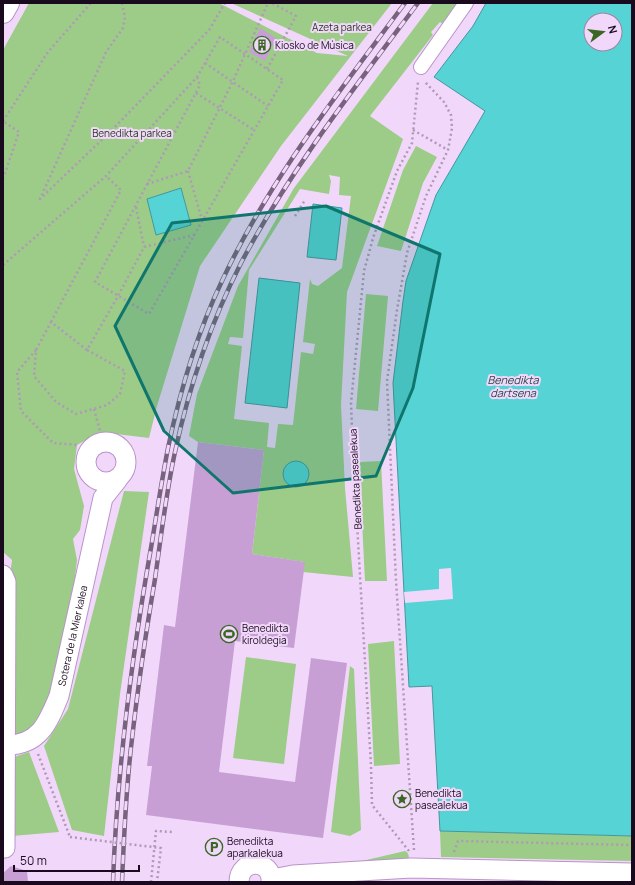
<svg xmlns="http://www.w3.org/2000/svg" width="635" height="885" font-family="Manrope,sans-serif">
  <style>
    .green { fill: #9ccc87; fill-rule: evenodd }
    .water { fill: #56d3d5; stroke: #44979e; fill-rule: evenodd }
    .pier { fill: #f1d8fa }
    .building { fill: #c79fd5 }
    .lines { fill: none; stroke-linecap: round; stroke-linejoin: round }
    .pedestrian-casing { stroke: #ba93c9; stroke-width: 16 }
    .minor-casing { stroke: #ba93c9; stroke-width: 21 }
    .tertiary-casing { stroke: #ba93c9; stroke-width: 24 }
    .path { stroke: #af99b7; stroke-width: 2.5; stroke-dasharray: 2 3; stroke-linecap: butt }
    .pedestrian { stroke: #fff; stroke-width: 14 }
    .minor { stroke: #fff; stroke-width: 19 }
    .tertiary { stroke: #fff; stroke-width: 22 }
    .rail-casing { stroke: #77637e; stroke-width: 4.5 }
    .rail { stroke: #f1d8fa; stroke-width: 3; stroke-dasharray: 9; stroke-linecap: butt }
    .path-bridge { stroke: #af99b7; stroke-width: 2.5; stroke-dasharray: 2 3; stroke-linecap: butt }
    .marked { fill: #0f766e; fill-opacity: 0.2; stroke: #0f766e; stroke-width: 3; stroke-linejoin: round }
    .labels { text-anchor: middle; dominant-baseline: central; stroke-width: 4; stroke-linejoin: round; paint-order: stroke }
    .park-label { font-size: 10px; fill: #1e3612; stroke: #f1d8fa }
    .poi-label { font-size: 10px; fill: #190a1e; stroke: #f1d8fa; text-anchor: start }
    .street-label { font-size: 10px; fill: #190a1e; stroke: #f1d8fa }
    .water-label { font-size: 11px; font-style: italic; fill: #2c4848; stroke: #f1d8fa }
  </style>
  <rect width="100%" height="100%" fill="#f1d8fa"/>
  <path class="green" d="M29,3h190l98,50 31,3 -117,-53h161l-111,143 -81,120 -43,140 -8,32 -49,-6 -23,13 -3,24 10,37 -4,24 -7,9 4,21 -4,35 -20,100 -13,27 -26,18 -3,-172 1,-8 -9,-8v-502z
    M433,3h27l-17,21 -3,-2 -9,10 2,3 -63,81 33,23 -56,153 -6,113 4,83 8,89 -50,-5 1,-10 -52,-8 12,-104 -66,-8 -9,-6 8,-42 41,-108 56,-98zM329,175l11,2 -1,18 12,1 -9,72 -24,18 -6,-2 -2,-5 -7,63 12,2 -2,10 -12,-2 -8,73 -15,-1 -3,24 -8,-1 2,-24 -35,-4 8,-73 -14,-2 2,-7 13,1 6,-68 51,-81 29,5 2,-13z
    M416,146l21,11 -14,26 -22,68 -24,-5 26,-76z
    M366,294l22,2 -10,115 -22,-2z
    M381,461l6,120h-22l-6,-119z
    M124,491l25,1 -29,202 -16,142 -32,-6 -28,-84 24,-37z
    M394,641l6,123 -26,2 -6,-122z
    M246,657l50,7 -12,100 -51,-6z
    M350,666l4,3 7,161 -11,6 -19,-4z
    M29,752l30,80 -47,4 -1,-78z
    M440,831l192,5v25l-191,-4z
    M405,851c4,2 4,5 4,10h-47z"/>
  <path class="water" d="M486,3h146v833l-192,-5 -8,-145 -23,1 -16,-304 10,-82 3,-20 30,-86 49,-84 -51,-34 39,-51zM591,20h24v24h-24z
    M181,188l10,37 -35,10 -9,-36z
    M313,204l29,4 -6,52 -29,-3z
    M259,278l41,5 -13,125 -42,-5z
    M283 474a13 13 0 1 1 26 0a13 13 0 1 1-26 0Z"/>
  <path class="pier" d="M451,568l2,31 -48,4 -1,-11 35,-3v-20z"/>
  <path class="building" d="M260,28l16,10 -11,23 -16,-9z
    M198,442l66,8 -12,104 53,8 -11,86 -59,-7 -16,131 76,10 16,-124 36,5 -24,175 -177,-23 6,-49h-5l17,-141 11,2z
    M11,866l16,5 1,11h-25v-9z"/>
  <g class="lines">
    <defs>
      <path id="pedestrian" d="M421,67l45,-64"/>
      <g id="minor">
        <circle cx="106" cy="462" r="20"/>
        <path d="M3,575l3,7 -1,266"/>
        <path id="s1" d="M5,745c34,1 43,-22 54,-49l44,-198 15,-19"/>
        <path d="M272,879l21,-4 118,-7 221,5"/>
        <path d="M239,882c0,-24 34,-23 32,0"/>
      </g>
      <path id="tertiary" d="M3,12l5,-9"/>
    </defs>
    <use href="#pedestrian" class="pedestrian-casing"/>
    <use href="#minor" class="minor-casing"/>
    <use href="#tertiary" class="tertiary-casing"/>
    <path class="path" d="M122,3l3,14 -2,11 -17,24 -66,147 69,-66 100,-103 16,-27
      M205,63l63,43
      M267,69l29,-53 -24,-13
      M196,93l58,37
      M3,121l45,-69 43,-49
      M413,130l35,20
      M188,171l14,49
      M3,179l16,-47 -16,-11
      M147,184l41,-13 45,-90 35,-78
      M136,207l8,40
      M295,216l10,-16
      M3,265l103,-89 91,-99 23,-40 63,43 -134,234 -54,-32 105,-197 -3,-8
      M51,322l70,-132 -15,-14
      M36,350l-19,22 4,39 32,32 24,2
      M87,350l-36,-28 -15,28 -2,26 22,26 20,12 31,-9 13,-11 5,-23 -38,-21 31,-54 26,-49 50,-12
      M94,409l9,33
      M38,754l32,83
      M414,850l-18,-269 -9,-200 10,-71 10,-57 19,-57 22,-46 4,-22 -1,-13 -7,-13 -19,-20
      M409,851l-37,-46 -1,-39 -18,-312 -2,-51 13,-132 9,-33 24,-67 15,-28 6,-61
      M454,852l4,-11 174,4
      M151,882l5,-51 17,1"/>
    <use href="#pedestrian" class="pedestrian"/>
    <use href="#minor" class="minor"/>
    <use href="#tertiary" class="tertiary"/>
    <defs>
      <path id="rail" d="M113,882c4,-114 19,-227 39,-340 5,-31 10,-63 16,-94 12,-57 29,-115 54,-167 47,-101 117,-189 183,-278
        M122,882c2,-48 4,-95 10,-143 6,-53 14,-107 23,-160 6,-42 11,-86 20,-127 14,-65 36,-130 66,-189 49,-93 114,-176 177,-260"/>
    </defs>
    <use href="#rail" class="rail-casing"/>
    <use href="#rail" class="rail"/>
    <path class="path-bridge" d="M70,837l91,11 -4,34"/>
  </g>
  <path class="marked" d="M326,206l114,48 -27,134 -37,88 -143,17 -69,-62 -49,-105 57,-103z"/>
  <defs>
    <symbol id="building-ring" viewBox="-11 -11 22 22"><circle r="9.5" fill="#f1d8fa" stroke="#3b6725" stroke-width="1.5"/><path d="M-4-6H4V6H1V3H-1V6H-4ZM-2.5-4.3h1.7v1.8h-1.7ZM.8-4.3h1.7v1.8H.8ZM-2.5-1h1.7V.8h-1.7ZM.8-1h1.7V.8H.8Z" fill="#3b6725"/></symbol>
    <symbol id="stadium-ring" viewBox="-11 -11 22 22"><circle r="9.5" fill="#f1d8fa" stroke="#3b6725" stroke-width="1.5"/><path d="M0-5a6.5 5 0 1 0 0 10a6.5 5 0 1 0 0-10ZM-3.5-1.8h7v3.6h-7Z" fill="#3b6725"/></symbol>
    <symbol id="sight-ring" viewBox="-11 -11 22 22"><circle r="9.5" fill="#f1d8fa" stroke="#3b6725" stroke-width="1.5"/><path d="M0-6L1.8-2.2L6-1.7L2.9 1.2L3.7 5.4L0 3.3L-3.7 5.4L-2.9 1.2L-6-1.7L-1.8-2.2Z" fill="#3b6725"/></symbol>
    <symbol id="parking-ring" viewBox="-11 -11 22 22"><circle r="9.5" fill="#f1d8fa" stroke="#3b6725" stroke-width="1.5"/><path d="M-3.5-5.5H1a3.5 3.5 0 0 1 0 7H-1V5.5H-3.5ZM-1-3.4V-.6H.8a1.4 1.4 0 0 0 0-2.8Z" fill="#3b6725"/></symbol>
  </defs>
  <g fill-rule="evenodd">
    <use href="#building-ring" x="252" y="35" width="20" height="20"/>
    <use href="#stadium-ring" x="219" y="624" width="20" height="20"/>
    <use href="#sight-ring" x="392" y="789" width="20" height="20"/>
    <use href="#parking-ring" x="204" y="837" width="20" height="20"/>
  </g>
  <g class="labels">
    <g class="park-label">
      <text x="342" y="27">Azeta parkea</text>
      <text x="132" y="133">Benedikta parkea</text>
    </g>
    <g class="poi-label">
      <text x="275" y="45">Kiosko de Música</text>
      <text x="242" y="628">Benedikta<tspan x="242" dy="12">kiroldegia</tspan></text>
      <text x="415" y="793">Benedikta<tspan x="415" dy="12">pasealekua</tspan></text>
      <text x="227" y="841">Benedikta<tspan x="227" dy="12">aparkalekua</tspan></text>
    </g>
    <g class="street-label">
      <text transform="translate(355 479) rotate(-93)">Benedikta pasealekua</text>
      <text stroke="none"><textPath href="#s1" startOffset="141">Sotera de la Mier kalea</textPath></text>
    </g>
    <g class="water-label">
      <text x="513" y="379">Benedikta<tspan x="513" dy="13">dartsena</tspan></text>
    </g>
  </g>
  <rect width="635" height="885" fill="none" stroke="#190a1e" stroke-width="8"/>
  <g transform="translate(603 32) rotate(75)"><circle r="19" fill="#f1d8fa" stroke="#9b86a2"/>
  <path d="M0-3L7 15L0 10L-7 15Z" fill="#3b6725"/>
  <text y="-6" font-size="11" font-weight="bold" text-anchor="middle" fill="#190a1e">N</text>
  </g>
  <path d="M14 865v6h125v-6" fill="none" stroke="#190a1e" stroke-width="2"/>
  <text x="20" y="865" font-size="12" fill="#190a1e" stroke="#f1d8fa" stroke-width="3" paint-order="stroke">50 m</text>
</svg>
